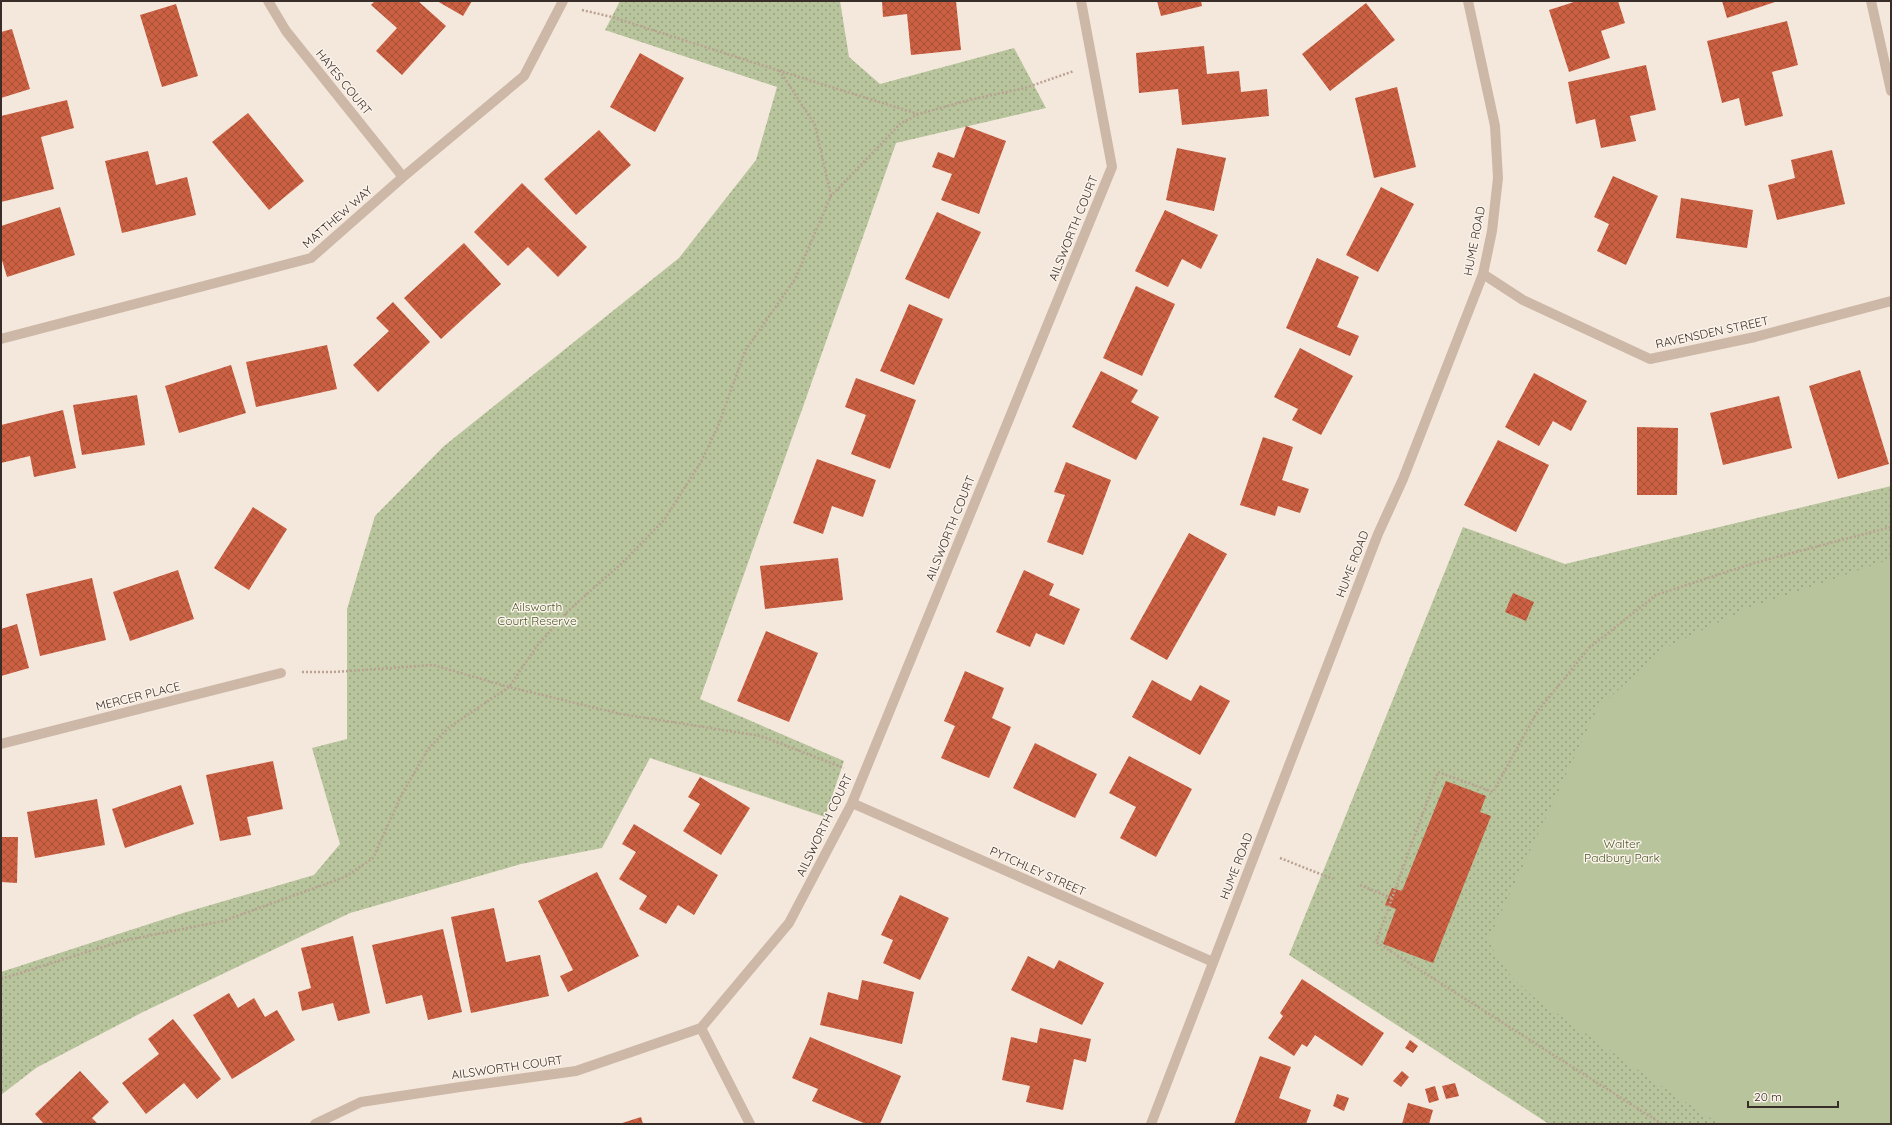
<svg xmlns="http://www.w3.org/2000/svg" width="1892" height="1125" font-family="Quicksand,sans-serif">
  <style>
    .park { fill: url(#park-dots) }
    .garden { fill: #b8c49c }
    .building { fill: url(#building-cross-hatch) }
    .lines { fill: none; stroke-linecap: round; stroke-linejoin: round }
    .path { stroke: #b9a292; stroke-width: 2.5; stroke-dasharray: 2 2; stroke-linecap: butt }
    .minor { stroke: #cdb8a8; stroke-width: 10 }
    .tertiary { stroke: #cdb8a8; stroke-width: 10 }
    .labels { text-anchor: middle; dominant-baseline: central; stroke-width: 3; stroke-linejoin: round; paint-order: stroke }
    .street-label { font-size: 12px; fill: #392d29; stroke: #fbf3ea }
    .park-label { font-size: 12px; fill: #49592b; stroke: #fbf3ea }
  </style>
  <defs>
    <pattern id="park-dots" width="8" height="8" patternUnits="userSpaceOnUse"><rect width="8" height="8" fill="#b8c49c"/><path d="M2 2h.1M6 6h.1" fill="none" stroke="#97a07f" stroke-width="1.8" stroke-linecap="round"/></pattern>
    <pattern id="building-cross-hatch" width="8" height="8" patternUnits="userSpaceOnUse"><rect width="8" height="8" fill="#cb6043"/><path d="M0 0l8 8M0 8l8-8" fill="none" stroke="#a65038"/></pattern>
  </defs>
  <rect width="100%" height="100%" fill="#f4e8dd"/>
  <path class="park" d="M620,1h220l9,56 31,27 134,-36 32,60 -150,35 -196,556 144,62 -19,56 -175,-59 -48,90 -81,16 -171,49 -207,99 -107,56 -35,27v-123l182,-59 131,-38 26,-31 -28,-96 35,-9v-130l28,-93 69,-70 235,-188 77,-98 21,-73 -172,-57z
    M1891,486v638h-342l-260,-169 174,-428 102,37z"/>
  <path class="garden" d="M1891,559v565h-172l-64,-42 -123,-86 -20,-19 -17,-23 -6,-16 108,-229 68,-61 81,-39z"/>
  <path class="building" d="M375,1h43l28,25 -44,49 -26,-24 21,-23 -26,-23z
    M437,1h35l-9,15z
    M882,1h74l5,49 -50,5 -4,-41 -24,3z
    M1157,1h44l1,5 -41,10z
    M1577,1h41l7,22 -24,8 9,27 -41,14 -20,-62z
    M1722,1h56l-51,17z
    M1366,3l29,37 -65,51 -28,-37z
    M176,4l22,72 -36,11 -22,-72z
    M1787,21l11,44 -26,7 11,44 -38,10 -6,-28 -17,5 -15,-62z
    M12,29l18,60 -29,9v-66z
    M1204,46l3,28 32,-3 2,21 26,-3 2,27 -87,9 -4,-36 -39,4 -3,-40z
    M640,53l44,25 -29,54 -45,-25z
    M1646,65l10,45 -26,6 6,25 -35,7 -6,-29 -19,5 -8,-42z
    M1397,87l19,80 -42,11 -19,-80z
    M67,100l7,28 -33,9 13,52 -53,13v-86z
    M248,113l56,68 -35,29 -57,-68z
    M966,126l40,15 -27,73 -38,-14 11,-26 -20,-7 6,-15 16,6z
    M599,130l32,35 -55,50 -32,-36z
    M1177,148l49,10 -12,53 -48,-11z
    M1832,150l13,54 -68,16 -9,-35 27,-7 -4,-18z
    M148,151l8,34 31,-8 9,38 -74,18 -17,-72z
    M1613,176l45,20 -32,69 -29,-14 12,-27 -15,-7z
    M522,183l65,64 -29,30 -30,-30 -20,19 -34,-34z
    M1381,187l33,17 -36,68 -32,-17z
    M1681,198l72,12 -6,38 -71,-10z
    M60,207l15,48 -68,22 -6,-20v-31z
    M1165,210l53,25 -17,34 -19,-10 -14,28 -33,-16z
    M937,212l44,20 -32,67 -44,-20z
    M464,243l37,41 -60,55 -37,-41z
    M1317,258l42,19 -22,50 22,9 -9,20 -64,-28z
    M1136,286l39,18 -33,72 -39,-18z
    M393,302l37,40 -52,50 -25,-27 36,-34 -13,-13z
    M909,304l34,15 -29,66 -34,-14z
    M327,345l10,44 -81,18 -10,-45z
    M1300,348l53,28 -32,59 -29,-15 6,-11 -24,-12z
    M231,365l15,48 -67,20 -14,-47z
    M1860,370l29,94 -51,15 -29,-93z
    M1101,371l37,19 -7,12 28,15 -23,43 -64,-33z
    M1534,373l53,28 -16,30 -18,-10 -14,25 -34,-19z
    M856,378l60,22 -26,69 -39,-15 15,-39 -21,-8z
    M137,395l8,50 -63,10 -9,-50z
    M1779,396l13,52 -69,17 -13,-52z
    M63,410l13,58 -42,9 -4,-21 -29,7v-38z
    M1637,427l41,1 -1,67h-40z
    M1263,437l30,10 -11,33 27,9 -9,24 -22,-7 -3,10 -35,-11z
    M1498,440l51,25 -33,67 -52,-27z
    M817,459l59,21 -13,37 -31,-11 -9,28 -30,-11z
    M1066,462l45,18 -28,75 -36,-13 18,-47 -11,-3z
    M253,507l34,22 -38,61 -35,-22z
    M1189,533l38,21 -60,106 -37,-21z
    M838,558l5,42 -78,9 -5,-43z
    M178,570l16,49 -64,22 -17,-49z
    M1024,570l30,14 -5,11 31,14 -16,36 -28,-12 -6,14 -34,-15z
    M92,578l14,62 -66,16 -14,-62z
    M1513,593l21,9 -8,19 -21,-9z
    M17,624l12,44 -28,8v-47z
    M766,631l52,22 -29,69 -52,-21z
    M965,671l39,17 -12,30 19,9 -22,51 -48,-20 14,-32 -11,-5z
    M1152,680l39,21 9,-16 30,16 -30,54 -68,-38z
    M1035,743l62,31 -22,44 -62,-30z
    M1129,756l63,33 -36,68 -36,-19 16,-31 -27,-14z
    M273,761l10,48 -36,8 4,18 -31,6 -14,-66z
    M700,777l50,31 -29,47 -38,-24 17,-27 -12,-7z
    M1446,781l40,15 -6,16 11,4 -58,147 -50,-19 13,-35 -11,-4 7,-17 10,3z
    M181,785l13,39 -69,24 -13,-39z
    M97,799l8,46 -70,13 -8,-46z
    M634,824l84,51 -24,40 -16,-10 -12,19 -27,-15 8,-13 -28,-17 17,-27 -14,-8z
    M1,837h17l-1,46 -16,-1z
    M597,872l42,84 -71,36 -8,-16 13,-6 -35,-69z
    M900,895l49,23 -29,62 -37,-17 10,-23 -12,-5z
    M494,908l12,54 34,-7 9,41 -78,17 -20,-96z
    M443,929l19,83 -34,8 -6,-25 -36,9 -14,-59z
    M353,936l17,77 -32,8 -5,-18 -31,8 -4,-19 13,-4 -10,-40z
    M1028,956l26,13 5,-9 45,23 -22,42 -71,-35z
    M1302,979l82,54 -22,33 -47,-31 -8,12 -5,-3 -8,12 -26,-18 15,-22 -3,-3z
    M862,980l52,12 -12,52 -82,-19 8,-33 30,8z
    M229,993l9,15 16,-10 11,19 12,-7 18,30 -63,39 -39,-64z
    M173,1019l48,60 -24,20 -13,-16 -38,31 -24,-31 37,-29 -11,-15z
    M1040,1028l51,11 -5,23 -12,-3 -11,51 -37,-8 4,-16 -28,-6 9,-43 26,6z
    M810,1037l91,39 -21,48h-14l-54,-23 6,-12 -26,-11z
    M1410,1040l8,6 -5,7 -8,-5z
    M1260,1056l31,11 -12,31 32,12 -5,14h-72z
    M80,1071l29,31 -17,16 6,6h-54l-9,-10z
    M1402,1071l7,6 -8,10 -8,-6z
    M1455,1083l4,13 -13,3 -4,-13z
    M1435,1086l4,14 -10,3 -4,-14z
    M1337,1094l12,4 -5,13 -11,-5z
    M1408,1103l25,7 -4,14h-27z
    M641,1117l2,7h-24z"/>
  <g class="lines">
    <path class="path" d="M582,10l30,7 168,54
      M831,196l-16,-71 -35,-54 138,43
      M302,672h32l99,-7 76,22 112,27 140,22 83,32
      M1280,858l53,21
      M1360,885l32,13
      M1,979l121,-38 101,-20 122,-44 28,-19 29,-64 26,-45 20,-21 61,-41 28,-41 33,-37 52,-46 42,-43 37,-58 18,-38 26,-73 50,-72 36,-83 70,-73 18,-9 50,-14 56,-12 49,-17
      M1662,1124l-286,-182 62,-170 55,20 44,-80 52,-64 67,-53 98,-32 137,-36"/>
    <path class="minor" d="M268,1l18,30 117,146
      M1871,1l20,90
      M1483,274l40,26 127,59 105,-22 136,-36
      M1,339l310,-81 92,-81 121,-101 39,-75
      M1,744l280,-71
      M852,803l361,159
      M701,1028l49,96
      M315,1124l46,-22 99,-15 116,-16 125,-43 88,-105 63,-120 260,-636 -31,-166"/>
    <path class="tertiary" d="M1151,1124l227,-590 25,-55 80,-205 9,-43 6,-53 -3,-52 -27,-125"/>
  </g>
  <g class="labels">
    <g class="street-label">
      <text transform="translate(344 82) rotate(51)">HAYES COURT</text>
      <text transform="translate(337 217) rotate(-41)">MATTHEW WAY</text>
      <text transform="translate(1073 228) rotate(-68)">AILSWORTH COURT</text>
      <text transform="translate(1474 241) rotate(-79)">HUME ROAD</text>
      <text transform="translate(1712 332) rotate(-12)">RAVENSDEN STREET</text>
      <text transform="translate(950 528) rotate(-68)">AILSWORTH COURT</text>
      <text transform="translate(1352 564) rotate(-69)">HUME ROAD</text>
      <text transform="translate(138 696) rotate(-14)">MERCER PLACE</text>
      <text transform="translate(824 825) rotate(-64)">AILSWORTH COURT</text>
      <text transform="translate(1236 866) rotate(-69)">HUME ROAD</text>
      <text transform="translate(1038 871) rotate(24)">PYTCHLEY STREET</text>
      <text transform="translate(507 1067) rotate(-8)">AILSWORTH COURT</text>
    </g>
    <g class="park-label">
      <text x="537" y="606">Ailsworth<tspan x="537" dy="14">Court Reserve</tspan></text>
      <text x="1622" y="843">Walter<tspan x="1622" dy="14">Padbury Park</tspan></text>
    </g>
  </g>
  <rect width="1892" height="1125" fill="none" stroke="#392d29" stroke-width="4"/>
  <path d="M1748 1101v6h90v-6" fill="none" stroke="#392d29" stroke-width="2"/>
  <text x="1754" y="1101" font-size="12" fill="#392d29" stroke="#fbf3ea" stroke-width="3" paint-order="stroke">20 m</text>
</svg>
